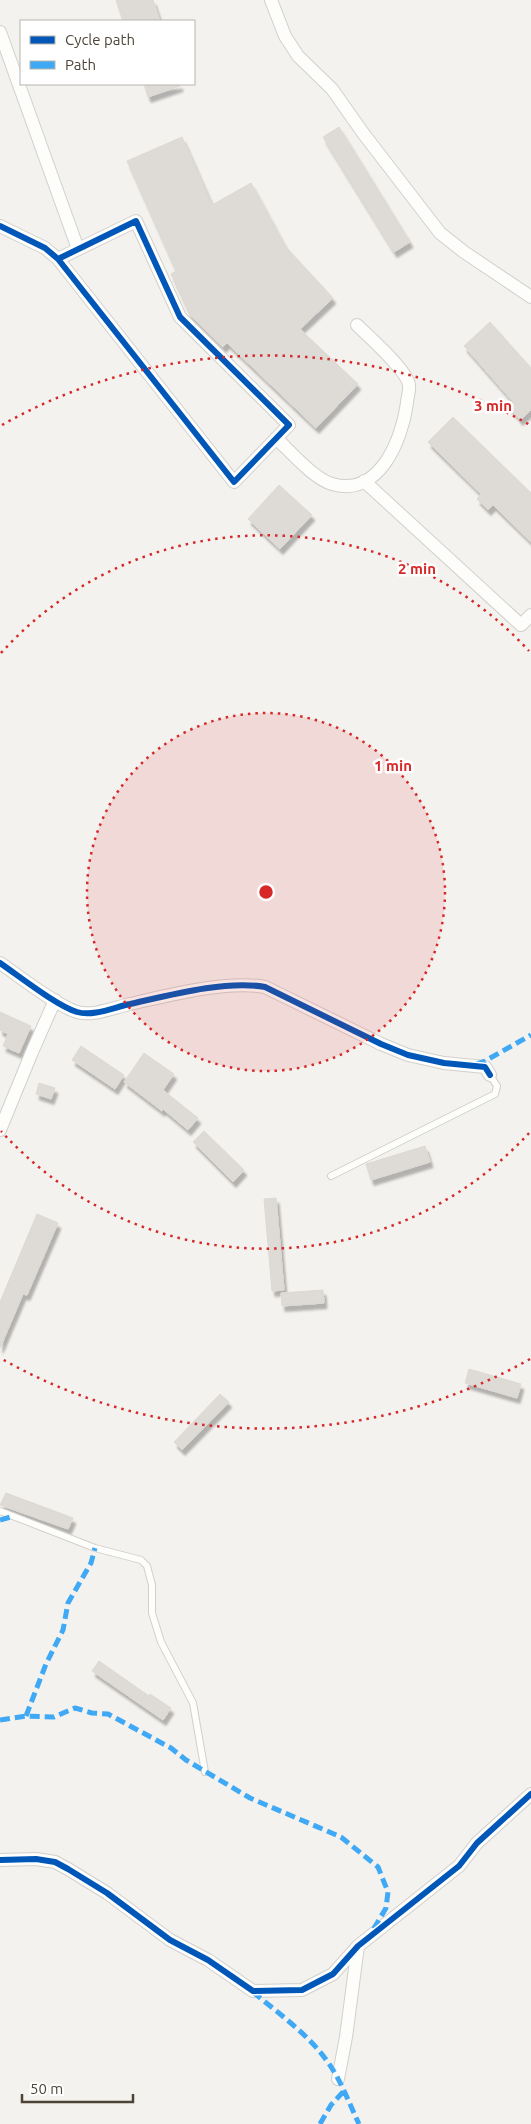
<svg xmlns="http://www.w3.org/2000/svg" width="531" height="2124" font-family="Ubuntu,sans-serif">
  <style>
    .building { fill: #dedbd6; stroke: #dcd9d3; filter: url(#shadow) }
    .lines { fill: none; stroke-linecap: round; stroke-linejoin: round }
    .service-casing { stroke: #d2d0cb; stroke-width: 8 }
    .minor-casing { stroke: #d2d0cb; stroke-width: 14 }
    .service { stroke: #fdfdfc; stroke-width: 6 }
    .minor { stroke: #fdfdfc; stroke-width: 12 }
    .quiet { stroke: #3fa9f5; stroke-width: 5; stroke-dasharray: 10 5; stroke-linecap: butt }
    .cycleway-casing { stroke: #fff; stroke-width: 9 }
    .cycleway { stroke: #0057b8; stroke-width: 6 }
    .ring { fill: none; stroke: #d62828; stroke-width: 2.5; stroke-dasharray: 2.5 5 }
    .centre { fill: #d62828; stroke: #fff; stroke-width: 2.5 }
    .ring-label { font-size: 15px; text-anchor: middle; font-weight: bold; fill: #d62828; stroke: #fff; stroke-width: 5; stroke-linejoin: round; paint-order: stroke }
  </style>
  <defs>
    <filter id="shadow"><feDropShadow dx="3" dy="5.5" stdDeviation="1" flood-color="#0004"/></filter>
  </defs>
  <rect width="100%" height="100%" fill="#f4f2ee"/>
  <path class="building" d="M116,0h37l7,21h-37z
    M144,84h36v2l-32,11z
    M339,127l71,115 -16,10 -71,-115z
    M182,137l30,68 39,-22 34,63 48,52 -33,31 58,55 -42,44 -89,-85 -4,4 -33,-32 -19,-41 5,-3 -49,-110z
    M490,322l41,46v42l-11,10 -11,-13 5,-4 -50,-57z
    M453,417l78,76v49l-38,-37 -5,5 -11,-11 4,-5 -53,-52z
    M279,485l33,30 -32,34 -32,-30z
    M0,1012l31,14 -12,27 -16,-7 5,-12 -8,-4z
    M81,1046l43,29 -9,14 -43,-29z
    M144,1053l30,21 -11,16 35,28 -10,12 -25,-21 -1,2 -38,-29z
    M39,1083l16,5 -4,11 -15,-5z
    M204,1131l40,39 -11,12 -40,-40z
    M425,1146l5,16 -59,18 -5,-16z
    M276,1198l8,92 -12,1 -8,-92z
    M37,1214l21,9 -31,72 -4,-1 -23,54v-46z
    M323,1290l1,13 -42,3 -1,-13z
    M469,1369l52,15 -4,14 -52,-15z
    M220,1394l9,8 -47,48 -8,-8z
    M6,1493l67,25 -5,11 -68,-24z
    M99,1661l50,35 1,-2 21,14 -8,12 -71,-49z"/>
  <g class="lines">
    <defs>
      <path id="service" d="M331,1176l164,-82 2,-8 -7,-11
        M0,1511l95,37 46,12 6,6 5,19v28l9,29 32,61 12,69"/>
      <path id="minor" d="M271,0l14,36 13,20 34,33 31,44 77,100 24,19 67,45
        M0,32l78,217
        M0,226l45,22 13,11 176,223 55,-57 -109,-108 -44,-96 -78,38
        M276,438c14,13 38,41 56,46 47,14 70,-44 75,-81 0,-5 3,-13 2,-18 -2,-15 -40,-48 -52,-60
        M364,481l157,144 10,-10
        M0,963c19,13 57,43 77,49 16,5 38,-5 53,-8 40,-9 96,-24 135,-17l116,57 27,11 36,8 41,4 5,8
        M0,1130l32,-78 23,-52
        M0,1860l36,-1 19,3 13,7 39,24 63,47 38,20 45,31 49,-1 31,-16 25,-28 101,-80 18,-23 54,-49
        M338,2079l8,-42 12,-91"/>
    </defs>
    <use href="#service" class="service-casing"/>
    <use href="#minor" class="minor-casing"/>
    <use href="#service" class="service"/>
    <use href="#minor" class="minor"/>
    <path class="quiet" d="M476,1064l9,-3 46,-26
      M0,1520l14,-4
      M26,1716l20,-52 17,-34 5,-27 23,-40 4,-15
      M0,1720l26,-4 28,1 21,-9 17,5 16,1 63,34 15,12 64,38 91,39 37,30 10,25 -2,16 -13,22
      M253,1992c25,21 55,42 74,69 14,19 22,42 32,63
      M320,2124l11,-19 12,-13"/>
    <defs>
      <path id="cycleway" d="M0,226l45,22 13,11 176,223 55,-57 -109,-108 -44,-96 -78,38
        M0,963c19,13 57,43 77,49 16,5 38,-5 53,-8 40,-9 96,-24 135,-17l116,57 27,11 36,8 41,4 5,8
        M0,1860l36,-1 19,3 13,7 39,24 63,47 38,20 45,31 49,-1 31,-16 25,-28 101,-80 18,-23 54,-49"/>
    </defs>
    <use href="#cycleway" class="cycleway-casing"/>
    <use href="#cycleway" class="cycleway"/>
  </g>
  <circle cx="266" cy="892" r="179" fill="#d62828" fill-opacity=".12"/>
  <g class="ring">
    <circle cx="266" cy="892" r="179"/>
    <path d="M529 1133A357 357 0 0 1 1 1131M1 653A357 357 0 0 1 529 651"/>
    <path d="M530 1359A536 536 0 0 1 2 1359M2 425A536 536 0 0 1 530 425"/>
  </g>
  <circle cx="266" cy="892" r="8" class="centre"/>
  <g class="ring-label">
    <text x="493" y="411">3 min</text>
    <text x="417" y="574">2 min</text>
    <text x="393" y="771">1 min</text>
  </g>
  <rect x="20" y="20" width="175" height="65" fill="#ffffff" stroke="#b7b5af"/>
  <rect x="30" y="36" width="25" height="8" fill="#0057b8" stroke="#b7b5af"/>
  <text x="65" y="45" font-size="15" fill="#4c4537">Cycle path</text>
  <rect x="30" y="61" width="25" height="8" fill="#3fa9f5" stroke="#b7b5af"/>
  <text x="65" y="70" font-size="15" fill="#4c4537">Path</text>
  <path d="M22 2094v8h111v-8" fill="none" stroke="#4c4537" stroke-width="2.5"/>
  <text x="30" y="2094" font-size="15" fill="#4c4537" stroke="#ffffff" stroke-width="4" paint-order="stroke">50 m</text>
</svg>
